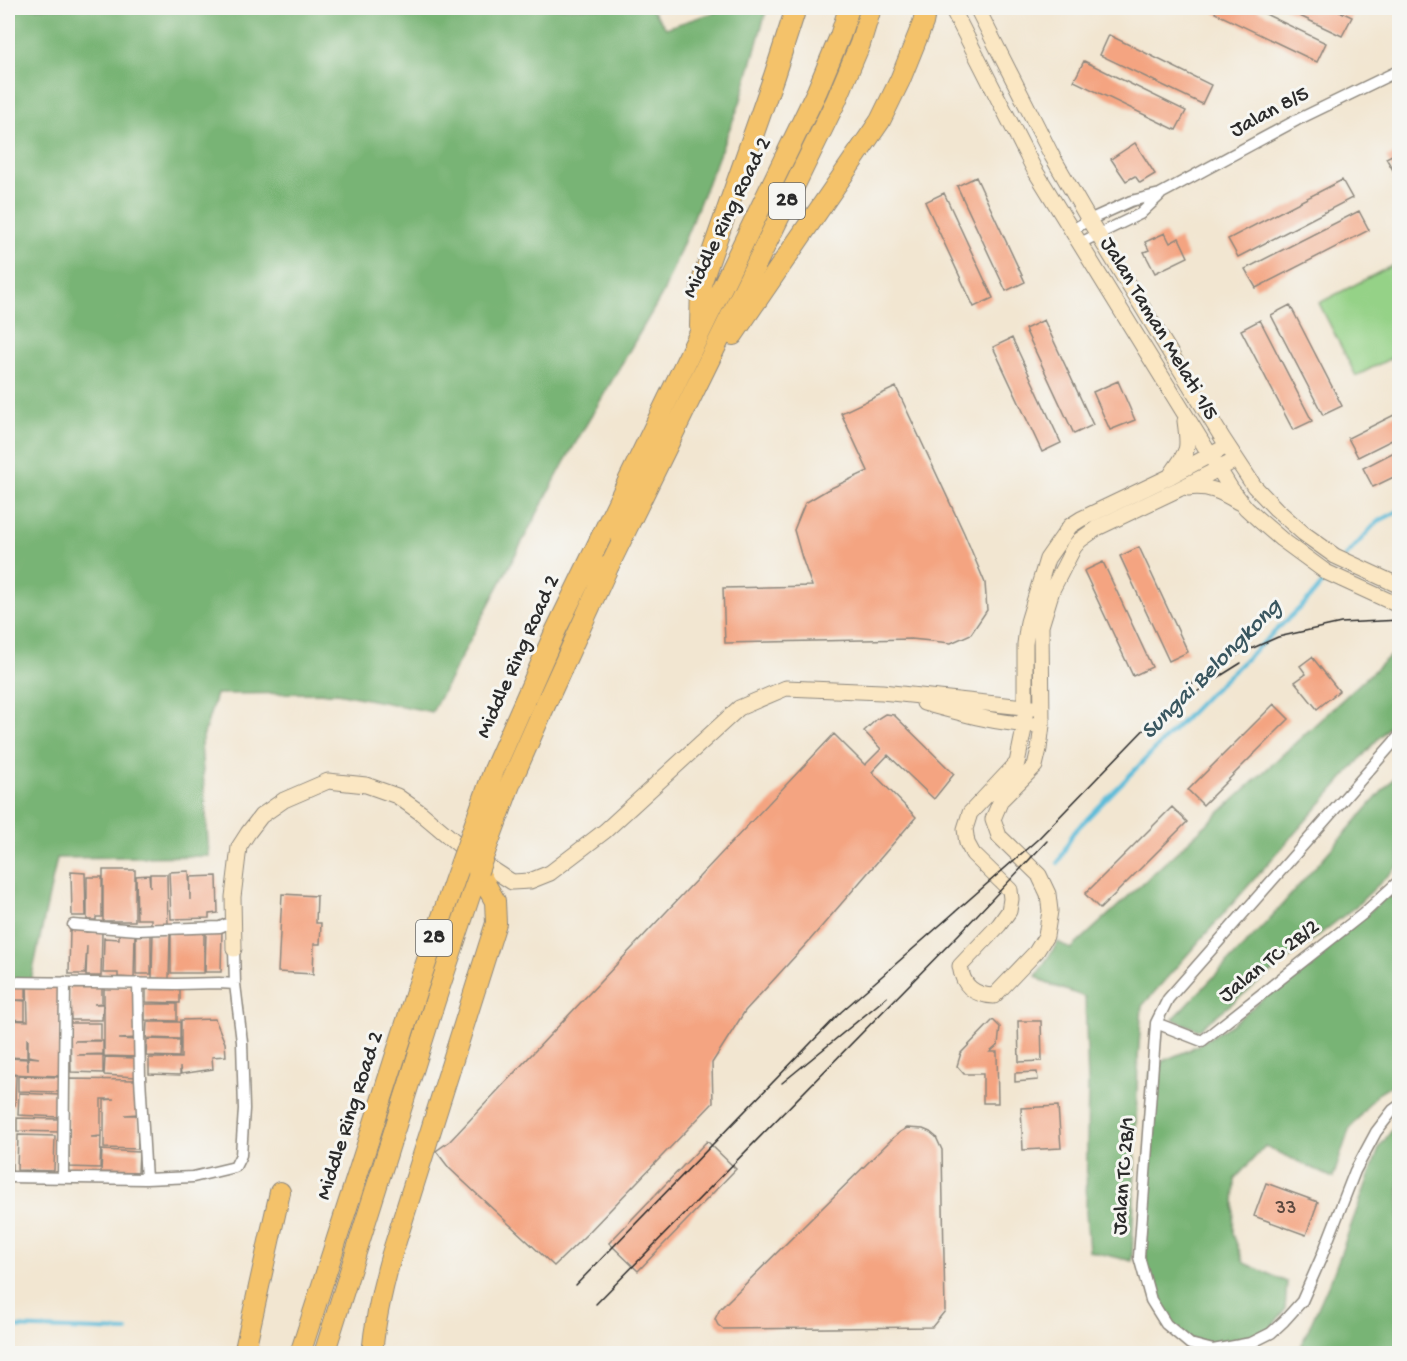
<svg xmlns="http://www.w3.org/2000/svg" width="1407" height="1361" font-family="'Gochi Hand',sans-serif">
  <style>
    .green { fill: #95d287; stroke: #607e59; stroke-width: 1.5 }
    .forest { fill: #78b474; stroke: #527050; stroke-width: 1.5 }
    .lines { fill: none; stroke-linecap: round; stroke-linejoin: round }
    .stream { stroke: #5bbcd9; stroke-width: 4 }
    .building { fill: #f4a481 }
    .street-casing { stroke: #8e887e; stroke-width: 13 }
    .secondary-casing { stroke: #8e887e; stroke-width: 17 }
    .highway-casing { stroke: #8e887e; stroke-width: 22 }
    .street { stroke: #fff; stroke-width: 10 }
    .secondary { stroke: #fbe7c3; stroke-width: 15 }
    .highway { stroke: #f4c26a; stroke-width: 20 }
    .tram { stroke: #2b2b2b; stroke-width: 1.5 }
    .highway-bridge-casing { stroke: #8e887e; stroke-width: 22; stroke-linecap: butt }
    .highway-bridge { stroke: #f4c26a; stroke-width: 20 }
    .labels { text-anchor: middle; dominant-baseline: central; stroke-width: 6; stroke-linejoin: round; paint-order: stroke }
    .number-label { font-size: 20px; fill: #5d4940 }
    .shield { fill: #f6f6f2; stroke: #686867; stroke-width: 1.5 }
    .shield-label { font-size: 21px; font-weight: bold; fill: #2b2b2b }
    .street-label { font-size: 22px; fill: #2b2b2b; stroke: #f6f6f2 }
    .water-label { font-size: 24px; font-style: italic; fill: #39565f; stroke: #f6f6f2 }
  </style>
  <rect width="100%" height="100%" fill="#f6f6f2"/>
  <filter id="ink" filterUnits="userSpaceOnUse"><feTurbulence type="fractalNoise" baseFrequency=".0167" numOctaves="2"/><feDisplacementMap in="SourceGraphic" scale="12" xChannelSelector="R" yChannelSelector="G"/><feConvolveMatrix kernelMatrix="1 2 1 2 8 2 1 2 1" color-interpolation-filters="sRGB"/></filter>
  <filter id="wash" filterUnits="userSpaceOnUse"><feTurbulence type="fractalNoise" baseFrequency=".008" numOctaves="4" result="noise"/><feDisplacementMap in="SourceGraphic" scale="24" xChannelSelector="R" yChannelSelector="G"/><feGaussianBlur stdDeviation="1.35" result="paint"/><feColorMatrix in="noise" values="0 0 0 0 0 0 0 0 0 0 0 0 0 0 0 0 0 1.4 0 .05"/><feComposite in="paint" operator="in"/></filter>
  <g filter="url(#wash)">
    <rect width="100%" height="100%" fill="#f2e6d1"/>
    <path class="green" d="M1399,262v92l-43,22 -37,-73z"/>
    <path class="forest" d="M8,8h642l16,20 62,-20h39l-27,95 -77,190 -98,168 -133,251 -95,-19 -121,1 -15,50 8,112 -152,2 -26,122 -23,-1z
      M1391,655l8,5v55l-257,291 -4,53 -6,202 -43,-10 -3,-39 2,-129 -3,-86 -39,-14 -10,-7 22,-34 13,7z
      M1399,772v93l-43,41 -158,124 -25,-11 93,-96z
      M1399,884v197l-23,14 -27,35 -16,48 -68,-32 -30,33 -2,55 11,29 43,19 -2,28 -21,26 -37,11 -35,-7 -27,-16 -18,-44 -2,-49 5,-158 13,-12 26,-11 42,-25 146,-120z
      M1399,1121v232h-99v-5l34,-76 46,-126z"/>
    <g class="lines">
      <path class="stream" d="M1345,557l32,-35 23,-12
        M1058,863l15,-30 133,-136 103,-98 19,-22
        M8,1327l119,4"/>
    </g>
    <g id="blocks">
      <path class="building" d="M1217,8h36l73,35 -9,19 -102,-49z
        M1283,8h50l19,9 -10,19z
        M1109,35l102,50 -9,19 -102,-49z
        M1084,61l102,50 -10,19 -102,-49z
        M1135,143l20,31 -15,9 -5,-7 -9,5 -15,-22z
        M1400,151v24l-3,2 -11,-19z
        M976,177l49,105 -19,9 -49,-105z
        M1342,180l10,18 -114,59 -10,-18z
        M944,193l49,105 -19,9 -49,-105z
        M1359,211l10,19 -113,58 -11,-19z
        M1165,233l5,10 9,-5 9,19 -33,16 -11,-21 5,-2 -4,-8z
        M1290,305l52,101 -19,9 -52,-100z
        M1044,320l49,105 -19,9 -49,-105z
        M1260,320l52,101 -19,9 -52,-100z
        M1012,338l49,105 -19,9 -49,-105z
        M1118,381l17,39 -25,10 -17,-38z
        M896,387l68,146 21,50 2,27 -16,24 -20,9 -40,-4 -186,4 -2,-55 89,-2 -10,-28 -8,-28 11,-27 22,-13 41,-19 -27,-58z
        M1400,412v24l-42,21 -10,-19z
        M1400,449v25l-27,13 -10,-19z
        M1139,547l49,105 -19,9 -49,-105z
        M1103,562l49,105 -19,9 -49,-105z
        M1312,657l27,34 -22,18 -22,-27 11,-8 -6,-8z
        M1274,704l15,15 -86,86 -15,-15z
        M885,714l9,1 60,59 -20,25 -46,-44 -16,17 44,45 -106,123 -65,71 -33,52 1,40 -126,131 -33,32 -105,-98 -13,-17 14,-10 384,-407 31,31 16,-16 -17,-18 13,-12z
        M1172,807l15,15 -87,87 -15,-15z
        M103,870h32v51h-32z
        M189,871l1,29v-23l27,-1 1,37 -9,1v4l-38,1 -2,-47z
        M71,872l14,1 1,43h-14z
        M150,874h17l1,51h-17v-6h-14l-1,-43 13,-1 1,12z
        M87,877h15v40h-6v3h-9z
        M282,894l35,2 -1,27h5l-1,21h-6l-1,30 -35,-2z
        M70,928l16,1v3h16l-1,44h-15l1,-30 -2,28h-16z
        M171,929l33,1v43h-33z
        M206,931h16l-1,41h-16z
        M153,933l17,1 -1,45 -17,-1z
        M119,934h16l-1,44 -16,-1v-4h-15l1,-35 15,1z
        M136,934h15v40h-15z
        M8,982l18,1v17h-12l11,1v19l-17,-1z
        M27,983h34l-1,93 -52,-2v-16l19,1 1,12v-14l11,1 -11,-2v-17h-1v19l-19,-1v-37l20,1z
        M69,985l33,1v17l-8,1h9l-1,16h-31z
        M104,986h33v52l-18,1 19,1v17l-34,-1z
        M146,986h34v17l-34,-1z
        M145,1004h32v17l-32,-1z
        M215,1019l10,24 1,13 -14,1 1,12 -32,5 -1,-7v8l-31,-1v-16h32v-38z
        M993,1020l7,7 -2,18 -8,7h7l1,51h-15v-29h-19l-7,-8 4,-13z
        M1018,1021h23l1,40 -23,1z
        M147,1022h33v17l-34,-1z
        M70,1023h31v17l-27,1h29v13l-26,1h26v18l-32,-1z
        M147,1039l33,1 -1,17 -33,-1z
        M105,1057l32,1 -1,19 -32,-2z
        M1037,1072l1,8 -23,2v-9z
        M8,1075h8l-1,30h-7z
        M18,1076l43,1 -1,15 -42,-1z
        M68,1079l70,1v34l-13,1h13v34l-34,-1v-48l10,-1h-13v37l-10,1h10l-1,31 -31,-1z
        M19,1093l41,2 -1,22 -41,-2z
        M1058,1106l3,42 -38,2 -2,-42z
        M17,1118l42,1v13l-42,-1z
        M907,1128l16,1 7,3 6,5 6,13 3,161 -13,16 -209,2 -5,-4 -3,-6 5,-10 174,-172 6,-5z
        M18,1135l37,1 -1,35 -37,-1z
        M8,1140h4v33l-4,-1z
        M707,1141l29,28 -98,102 -29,-28z
        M102,1150l37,2 -1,21 -37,-1z
        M1266,1183l52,19 -12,33 -52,-19z"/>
    </g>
  </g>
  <g filter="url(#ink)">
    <use href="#blocks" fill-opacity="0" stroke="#8e887e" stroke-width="1.5"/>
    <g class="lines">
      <defs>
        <path id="street" d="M1072,230l17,-10 42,-19 29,-7 137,-74 103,-50
          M1080,243l60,-29 20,-19
          M1400,735l-232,264 -12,24 -17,234 12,43 15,24 24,20 23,6 38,-7 20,-10 13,-12 18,-20 19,-43 34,-87 21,-39 17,-22 7,-5
          M73,925l65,5 82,-3 14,-6
          M8,982l168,2 43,-1 16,1
          M138,983l2,95 6,101
          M1156,1023l46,18 161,-127 37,-34
          M8,1177l138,2 47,-2 42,-10 6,-12 3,-46 -2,-67 -7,-58 -1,-35
          M63,1178l2,-196"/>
        <path id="secondary" d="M952,8l82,161 197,320 15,19 13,12 22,19 45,33 74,34
          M977,8l75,148 37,64 134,219 31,47 22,23 27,24 32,23 65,30
          M1227,446l-56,30 -90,43 -11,7 -23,33 -19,63 -3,22v80l-8,39 -47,50 -5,16 2,14 6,11 37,36 1,9 -2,12 -10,14 -39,41c3,20 13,29 34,30l42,-44 10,-16 4,-25 -2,-17 -9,-19 -40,-39 -6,-17 8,-19 34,-34 4,-17 3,-24 -1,-99 11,-36 22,-43 6,-7 17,-12 82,-39 57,-29
          M1172,473c17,-23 17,-24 13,-52
          M1188,488c20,-3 34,4 50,14
          M924,703c36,10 74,21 112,22
          M234,949l-1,-52 6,-50 9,-14 13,-17 23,-16 44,-19 38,4 31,11 24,17 51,43 40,26 18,-1 20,-8 55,-42 134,-123 47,-20 96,4 151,16"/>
        <path id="highway" d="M700,326l1,-42 73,-208 22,-68
          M733,335l147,-214 20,-41 23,-57 3,-15
          M602,535l215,-444 23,-55 9,-28
          M609,565l227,-464 24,-57 11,-36
          M244,1354l36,-162
          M324,1354l111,-353 43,-130
          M372,1354c3,-34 10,-65 19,-97l105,-334 -1,-22 -17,-30"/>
      </defs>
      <use href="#street" class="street-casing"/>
      <use href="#secondary" class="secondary-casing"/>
      <use href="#highway" class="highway-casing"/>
      <use href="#street" class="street"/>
      <use href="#secondary" class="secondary"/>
      <use href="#highway" class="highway"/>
      <path class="tram" d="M1186,700l23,-17 32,-20
        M782,1083l105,-86
        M576,1285l265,-273 197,-173 121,-125 39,-35 19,-13 20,-11 41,-18 63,-14 59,-3
        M596,1304l363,-370 88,-93"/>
      <defs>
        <path id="highway-bridge" d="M478,871l33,-89 31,-70 67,-147
          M300,1354l116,-362 39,-113 39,-109 61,-138 47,-97"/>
      </defs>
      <use href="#highway-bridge" class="highway-bridge-casing"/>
      <use href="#highway-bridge" class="highway-bridge"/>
    </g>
  </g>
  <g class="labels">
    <g class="number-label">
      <text x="1286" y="1209">33</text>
    </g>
    <g class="shield">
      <rect x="769" y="183" width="36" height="36" rx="4.5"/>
      <rect x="416" y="920" width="36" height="36" rx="4.5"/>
    </g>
    <g class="shield-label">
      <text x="787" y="201">28</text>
      <text x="434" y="938">28</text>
    </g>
    <g class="street-label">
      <text transform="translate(1270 113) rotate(-28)">Jalan 8/5</text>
      <text transform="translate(728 218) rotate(-64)">Middle Ring Road 2</text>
      <text transform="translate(1158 329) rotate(59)">Jalan Taman Melati 1/5</text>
      <text transform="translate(519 657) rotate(-66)">Middle Ring Road 2</text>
      <text transform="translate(1270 962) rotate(-38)">Jalan TC 2B/2</text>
      <text transform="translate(351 1116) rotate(-72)">Middle Ring Road 2</text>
      <text transform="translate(1125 1176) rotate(-86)">Jalan TC 2B/1</text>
    </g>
    <g class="water-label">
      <text transform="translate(1212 670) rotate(-45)">Sungai Belongkong</text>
    </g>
  </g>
  <rect width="1407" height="1361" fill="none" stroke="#f6f6f2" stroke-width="30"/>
</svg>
